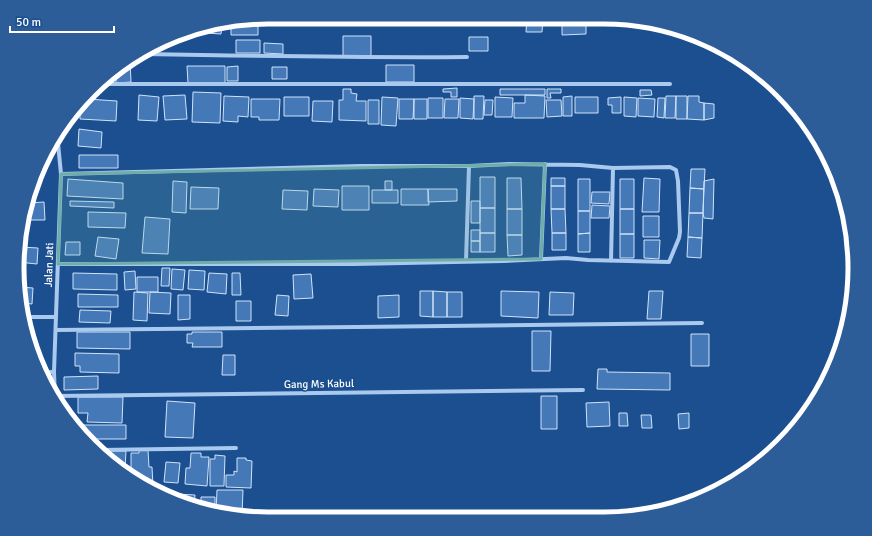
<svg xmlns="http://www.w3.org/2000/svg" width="872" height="536" font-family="Signika,sans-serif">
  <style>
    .building { fill: #4478b7; stroke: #cfe3fa }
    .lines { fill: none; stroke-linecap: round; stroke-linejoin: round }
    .minor { stroke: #a9c9ee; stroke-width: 4 }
    .marked { fill: #6fada8; fill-opacity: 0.2; stroke: #6fada8; stroke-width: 3; stroke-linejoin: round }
    .labels { text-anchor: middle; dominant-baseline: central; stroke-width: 3; stroke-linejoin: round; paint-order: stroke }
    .street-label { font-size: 11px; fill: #fff; stroke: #1b4f8f }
    .rim { fill: none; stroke: #fff; stroke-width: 5 }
  </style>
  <rect width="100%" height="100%" fill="#1b4f8f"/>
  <path class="building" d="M527,18l16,1 -1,13h-16z
    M562,19h24v15l-24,1z
    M246,21h12v14h-27v-12z
    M222,25l-1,9 -15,-1v-6z
    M188,30v5h-10z
    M343,36h28v21l-28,-1z
    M469,37h19v14h-19z
    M169,40v7l-12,-1z
    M236,40h24v13h-24z
    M264,43l19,1v10l-19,-1z
    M130,61l1,21 -15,1v-14z
    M386,65h28v17h-28z
    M187,66h38v17h-37z
    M238,66v15h-11v-14z
    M272,67h15v12h-15z
    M457,88v9h-6v-5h-8v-3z
    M343,89h8v4l6,1 -1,7h10v20l-27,-1v-20h4z
    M500,89h45v6h-45z
    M547,89h14v4h-11l1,5h-4z
    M640,90h11l1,5 -12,1z
    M193,92l28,1 -1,30 -28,-1z
    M139,95l20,2 -2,24 -19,-1z
    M185,95l2,24 -22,1 -2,-24z
    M525,95l20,1 -1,22h-30v-15h11z
    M224,96l25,1 -1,20 -10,-1v6l-15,-1z
    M474,96h10l-1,23h-9z
    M572,96v20h-9v-19z
    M666,96h10l-1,22h-10z
    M676,96h11v23h-11z
    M688,96h11v6l5,1v17l-17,-1z
    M284,97h25v19h-25z
    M382,97l16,1 -2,28 -15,-1z
    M495,97l18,1 -1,19h-17z
    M575,97h23v16h-23z
    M621,97v16h-9v-8h-4v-7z
    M624,97l13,1 -1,19 -12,-1z
    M428,98h15v20h-15z
    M460,98l14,1 -1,20 -13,-1z
    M638,98l17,1 -1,18 -16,-1z
    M658,98h7l-1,20 -7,-1z
    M87,99l30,2 -1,20 -36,-2v-13z
    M251,99h29l-1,21h-20v-3h-8z
    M399,99h15l-1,20h-14z
    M414,99h13v20h-13z
    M445,99h14l-1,19h-14z
    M368,100h11v24h-11z
    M485,100h8l-1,15h-8z
    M546,100h15l1,16 -15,1z
    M313,101h20l-1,21 -20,-1z
    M704,103l10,1v14l-10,2z
    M79,129l23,3 -1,16 -23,-2z
    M79,155h39v13h-39z
    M691,169h14l-1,20 -14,-1z
    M480,177h15v31h-15z
    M507,178h14l1,31h-15z
    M551,178h14v8h-14z
    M644,178l16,1 -1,33h-17z
    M68,179l55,4v16l-56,-3z
    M578,179h12v32h-12z
    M620,179h14v30h-14z
    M714,179l-1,40 -9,-1 -1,-5 1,-32z
    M173,181l14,1 -1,31 -14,-1z
    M385,181h7v9h-7z
    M342,186h27v24h-27z
    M551,186h14v23h-14z
    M191,187l28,1 -1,21h-28z
    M690,188l14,1 -1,24h-14z
    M314,189l25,1 -1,17 -25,-1z
    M401,189h27l1,16h-28z
    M428,189h29v12l-29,1z
    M283,190l25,1 -1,19 -25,-1z
    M372,190h26v13h-26z
    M592,192h18l-1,12 -18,-1z
    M70,201l44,1v6l-44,-2z
    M471,201h9v22h-9z
    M44,202l1,18h-17l-1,-13 1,-4z
    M592,205l18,1 -1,12h-18z
    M480,208h15v25h-15z
    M507,209h15v26h-15z
    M551,209h14l1,24h-14z
    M620,209h14v25h-14z
    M578,211h12v22l-12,1z
    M88,212l38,1 -1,15 -37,-1z
    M689,213h14l-1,25 -14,-1z
    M643,216h16v21h-16z
    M145,217l25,2 -2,35 -26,-1z
    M24,227l3,1 -1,14h-5z
    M471,230h9v11h-9z
    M480,233h15v19h-15z
    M552,233h14v17h-14z
    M590,233v19h-12v-18z
    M620,234h14v24h-14z
    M507,235h15v20l-14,1z
    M98,237l21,2 -3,20 -21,-3z
    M688,237l14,1 -1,20 -14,-1z
    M644,240h16l-1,19 -15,-1z
    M471,241h9v11h-9z
    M66,242h14v13h-15z
    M20,247l18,1 -1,16 -19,-2z
    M17,266h8l-1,17h-5z
    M162,268h8l-1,18h-8z
    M172,269l13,1 -2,20 -12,-1z
    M189,270l16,1 -1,19 -16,-1z
    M135,271l1,18 -11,1 -1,-18z
    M73,273l44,1v16l-44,-1z
    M209,273l18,1 -1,20 -19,-2z
    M232,273h8l1,22h-9z
    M311,274l2,24 -19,1 -1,-24z
    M137,277h21v15h-21z
    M20,287l13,1 -1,16 -9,-1z
    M420,291h13v26l-13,-1z
    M433,291l14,1v25h-14z
    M501,291l38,1 -1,26 -37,-2z
    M649,291h14l-2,28h-14z
    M134,292l14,1 -1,28 -14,-1z
    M150,292l21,1 -1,21 -21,-1z
    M447,292h15v25h-15z
    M550,292l24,1 -1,22h-24z
    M78,294l40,1v12h-40z
    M178,295h12v24l-12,1z
    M277,295l12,1 -1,20 -13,-1z
    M399,295v22l-21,1v-22z
    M236,301h15v20h-15z
    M80,310l31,1 -1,12 -31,-1z
    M532,331h19l-1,40h-18z
    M77,332h53v17l-53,-1z
    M192,332h30v15h-30l1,-4h-6v-9h5z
    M691,334h18v32h-18z
    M75,353l44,1v19l-39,-1v-6h-5z
    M223,355h12v20h-13z
    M598,369h9v3l63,1v17l-73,-1z
    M98,376v13l-34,1v-13z
    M541,396h16v33h-16z
    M78,397h45l-1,26 -35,-1 1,-9h-10z
    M167,401l28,2 -2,35 -28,-1z
    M609,402l1,24 -23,1 -1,-24z
    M619,413h8l1,13h-9z
    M689,413v15l-10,1 -1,-15z
    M641,415h10l1,13h-10z
    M81,425h45v14h-37l-8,-8z
    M139,450h9l1,17h3l1,19h-6l-16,-9v-24h8z
    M105,451h21l-1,18h-6l-4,-2 -10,-11z
    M191,453h10v4h8l-2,29 -22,-2 1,-16h4z
    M215,455l10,1 -1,30h-14v-27h5z
    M237,458h9v2l6,1 -1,27 -25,-1v-12h8v-4l3,1z
    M166,462l14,1 -2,20 -14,-1z
    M217,490h26l-1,25h-6v2h-1l-19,-5z
    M177,494l18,1 -1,11 -18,-5z
    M201,497h14v14l-14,-3z"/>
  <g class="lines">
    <path class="minor" d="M143,54c108,2 216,4 324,3
      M101,84h569
      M541,259l4,-95
      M466,261l3,-95
      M611,261l2,-93
      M58,264h296l150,-3 62,-3 22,2 81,2 10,-24 1,-6 -2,-51 -2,-11 -6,-3 -57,1 -33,-3 -71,-1 -40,2h-109l-299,8
      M25,317h31
      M56,330c215,-3 431,-3 646,-7
      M42,372h12
      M55,396l528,-6
      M55,398l-1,-26 7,-198 -4,-41
      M99,450l137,-2"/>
  </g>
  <path class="marked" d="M545,164l-4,95 -483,5 3,-90z"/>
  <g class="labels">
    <g class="street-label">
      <text transform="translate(49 265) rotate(-88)">Jalan Jati</text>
      <text transform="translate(319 384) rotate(-1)">Gang Ms Kabul</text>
    </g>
  </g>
  <path d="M0 0H872V536H0ZM268 24H604A244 244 0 0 1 848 268V268A244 244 0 0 1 604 512H268A244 244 0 0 1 24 268V268A244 244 0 0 1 268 24Z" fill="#2d5d98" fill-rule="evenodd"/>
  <path class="rim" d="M268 24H604A244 244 0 0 1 848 268V268A244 244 0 0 1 604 512H268A244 244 0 0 1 24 268V268A244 244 0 0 1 268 24Z"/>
  <path d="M10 26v6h104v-6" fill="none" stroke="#ffffff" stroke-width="2"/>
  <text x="16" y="26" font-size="12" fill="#ffffff" stroke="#1b4f8f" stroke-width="3" paint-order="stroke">50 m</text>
</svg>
